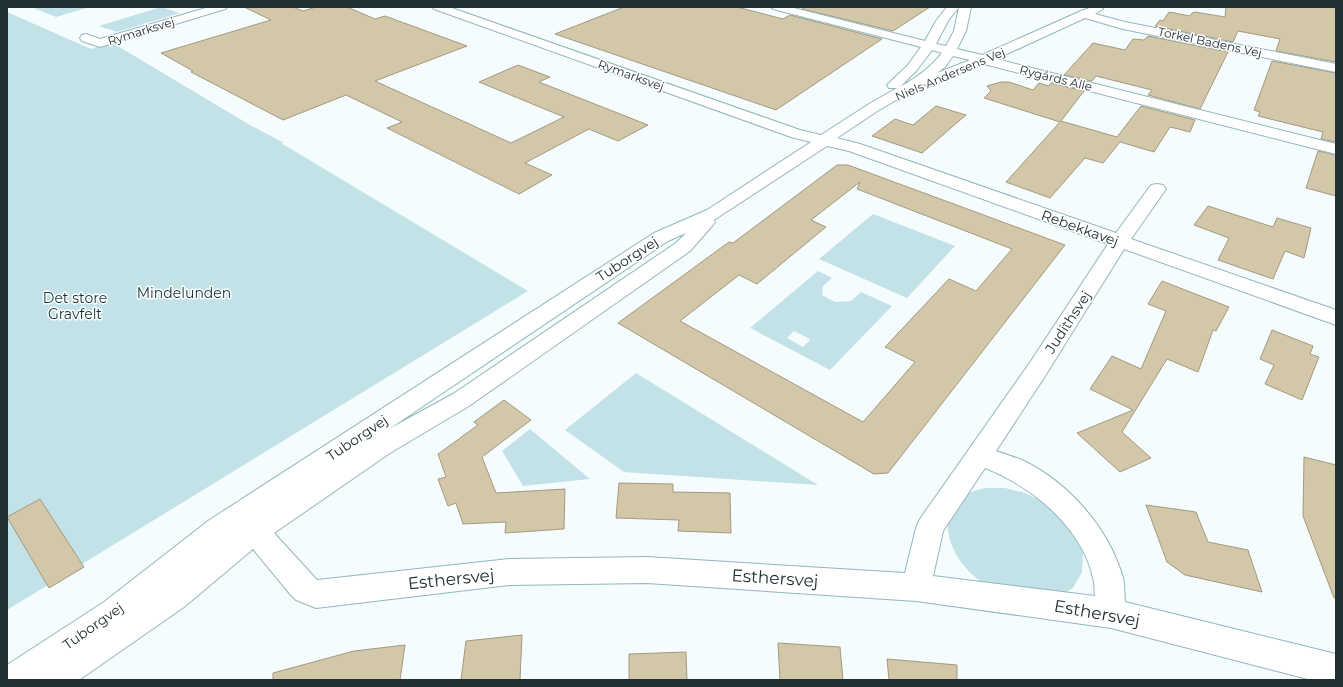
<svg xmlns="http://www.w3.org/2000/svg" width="1343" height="687" font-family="Montserrat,sans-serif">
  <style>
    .green { fill: #c2e2e8; fill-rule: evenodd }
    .building { fill: #d3c7aa; stroke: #a4997d; fill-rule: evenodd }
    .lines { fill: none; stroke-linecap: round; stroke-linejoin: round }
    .minor-casing { stroke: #92b6bd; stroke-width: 2 }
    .minor { fill: #fff; fill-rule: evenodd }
    .labels { text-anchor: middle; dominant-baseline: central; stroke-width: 3; stroke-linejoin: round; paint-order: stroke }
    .far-street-label { font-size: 12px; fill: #213033; stroke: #fff }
    .street-label { font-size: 14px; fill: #213033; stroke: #fff }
    .park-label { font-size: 14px; fill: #0c343b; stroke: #fff }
    .near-street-label { font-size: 17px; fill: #213033; stroke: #fff }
  </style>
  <rect width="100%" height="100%" fill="#f5fcfe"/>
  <path class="green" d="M31,7h59l-34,10z
    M161,7l19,6 -63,19 -18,-6z
    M7,12l84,37 20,-7 139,83 34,18h-3l247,148 -521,319z
    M873,214l82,32 -48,52 -88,-39z
    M818,271l14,7 -9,8 -1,9 13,7 16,-1 10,-9 31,14 -62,64 -80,-42zM794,331l16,8v1l-7,7 -16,-9z
    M636,373l182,112 -194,-13 -59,-42z
    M530,429l60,50 -67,7 -21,-35z
    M986,488h19l20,5 20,10 30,30 8,20 -1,19 -9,16 -16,10c-18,-4 -36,-7 -54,-10 -5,-1 -13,-2 -18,-4 -25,-14 -51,-56 -29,-82 7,-9 20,-12 30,-14z"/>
  <path class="building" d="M244,7h49l10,4 13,-4h31l28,12 10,-3 82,30 -92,35 136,62 53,-26 -85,-35 39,-17 32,12 -11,5 109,43 -30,16 -29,-12 -64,34 27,12 -33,19 -132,-66 15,-6 -56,-27 -63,25 -92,-48 2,-1 -32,-18 110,-33z
    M624,7h113l46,12 7,-4 92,24 -106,71 -221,-76z
    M805,7h125l-37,24 -91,-22z
    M1226,7h110v55l-60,-11 4,-12 -42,-8 -5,11 -78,-16 5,-6 3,1 6,-9 21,4 2,-3 3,-1 30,5z
    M1148,36l80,16 -28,57 -52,-14 4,-5 -56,-14 -4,5 -28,-6 29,-32 32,7 8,-11 11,1z
    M1272,61l64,12v69l-15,-3 2,-7 -65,-16 2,-4 -6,-2z
    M1001,82h8l24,8 6,-7 10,3 2,-3 33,8 -23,30 56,16 24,-31 54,14 -5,12 -20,-5 -16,25 -34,-10 -17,21 -18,-5 -35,40 -44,-16 54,-60 -76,-24 7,-7 -4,-5z
    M936,106l30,9 -44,38 -50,-17 23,-17 18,6z
    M1318,151l18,4v41l-30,-8z
    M837,165h11l217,80 -177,228 -14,1 -256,-151 111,-81 4,1zM860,182l-3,7 155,60 -36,42 -27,-12 -64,68 30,15 -52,60 -183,-101 59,-46 18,9 69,-57 -15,-7z
    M1208,206l65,21 4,-9 34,10 -7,30 -19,-7 -12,28 -55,-19 11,-22 -35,-13z
    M1162,281l67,26 -13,24 -3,-1 -15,42 -31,-13 -45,73 29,26 -31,14 -43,-39 56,-23 -43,-21 22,-33 29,13 25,-58 -18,-7z
    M1272,330l41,16 -3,8 9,3 -17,43 -37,-16 9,-19 -14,-6z
    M504,400l27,20 -49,37 14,36 69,-4 -1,40 -59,4 1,-11 -43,2 -7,-21 -8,3 -10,-27 8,-2 -8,-23 40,-29 -4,-3z
    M1304,457l32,8v133h-2l-31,-82z
    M619,483l54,1v8l57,1 1,40 -53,-2 1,-11 -63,-2z
    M40,499l44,68 -35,21 -42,-71z
    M1146,505l50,7 12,30 40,8 14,42 -77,-17 -18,-13z
    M522,635l-2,45h-59l5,-39z
    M778,643l62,4 3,33h-63z
    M405,645l-5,35h-127v-7l81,-22z
    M686,652l1,28h-58v-26z
    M887,659l70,6v15h-68z"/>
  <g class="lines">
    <defs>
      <path id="minor" d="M209,7h18l-2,2 -125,38 -18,-6 -2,-3 2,-3 4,-1 14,5z
        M432,7h17l351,123 21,5 48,-31 28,-16h-8l-2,-3 21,-20 13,-18 -148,-38 -2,-2h19l135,34 11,-20 11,-14h12l-11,14 -12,23 10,2 8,-15 5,-24h12l-5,24 -9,18 25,6 99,-44 11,-4h9l2,2 -8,5 30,8 211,42v8l-213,-43 -38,-11 -89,41 340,85v10l-352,-90 -50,21 -5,1 -5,-2 -45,26 -42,28 23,6 256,89 35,-48 6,-1 6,1 3,4 -35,50 205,71v15l-212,-76 -77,124 -51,78c8,3 18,6 26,9 46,22 87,68 101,118 2,7 1,16 2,24l211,52v26h-24l-201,-52 -195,-27 -269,-18 -138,2 -193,23 -20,-8 -6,-6 -37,-45 -69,58 -105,73h-72v-15l97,-63 104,-81 446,-288 53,-23 104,-68 -20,-5 -357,-128zM932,50l10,3c-11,14 -26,25 -42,34l17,-17zM953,56l17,4 -33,13 8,-6zM827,146l22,5 259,93 -77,117 -111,158 -4,9 -11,45 -258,-16 -138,2 -192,21 -43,-47 116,-80 79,-47 221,-155 22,-25 3,-4 -1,-2zM686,233l-10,10 -223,151 -64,35 279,-188zM985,468c46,18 97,59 108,110 2,6 1,12 2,18l-162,-20 10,-45z"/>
    </defs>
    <use href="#minor" class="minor-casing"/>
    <use href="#minor" class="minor"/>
  </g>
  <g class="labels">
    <g class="far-street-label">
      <text transform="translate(141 31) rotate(-17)">Rymarksvej</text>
      <text transform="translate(1210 42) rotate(12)">Torkel Badens Vej</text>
      <text transform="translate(950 74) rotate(-23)">Niels Andersens Vej</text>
      <text transform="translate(631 75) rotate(20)">Rymarksvej</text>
      <text transform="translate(1056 78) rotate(14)">Rygårds Alle</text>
    </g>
    <g class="street-label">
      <text transform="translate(1080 228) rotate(20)">Rebekkavej</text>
      <text transform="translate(627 259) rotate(-33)">Tuborgvej</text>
      <text transform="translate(1068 322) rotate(-57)">Judithsvej</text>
      <text transform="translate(357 438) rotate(-34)">Tuborgvej</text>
      <text transform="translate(93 626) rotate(-35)">Tuborgvej</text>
    </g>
    <g class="park-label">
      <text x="184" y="293">Mindelunden</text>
      <text x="75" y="298">Det store<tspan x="75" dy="16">Gravfelt</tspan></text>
    </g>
    <g class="near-street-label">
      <text transform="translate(775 578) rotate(4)">Esthersvej</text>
      <text transform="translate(451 579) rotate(-6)">Esthersvej</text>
      <text transform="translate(1097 613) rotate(10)">Esthersvej</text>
    </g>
  </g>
  <rect width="1343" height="687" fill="none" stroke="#213033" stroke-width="16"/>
</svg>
